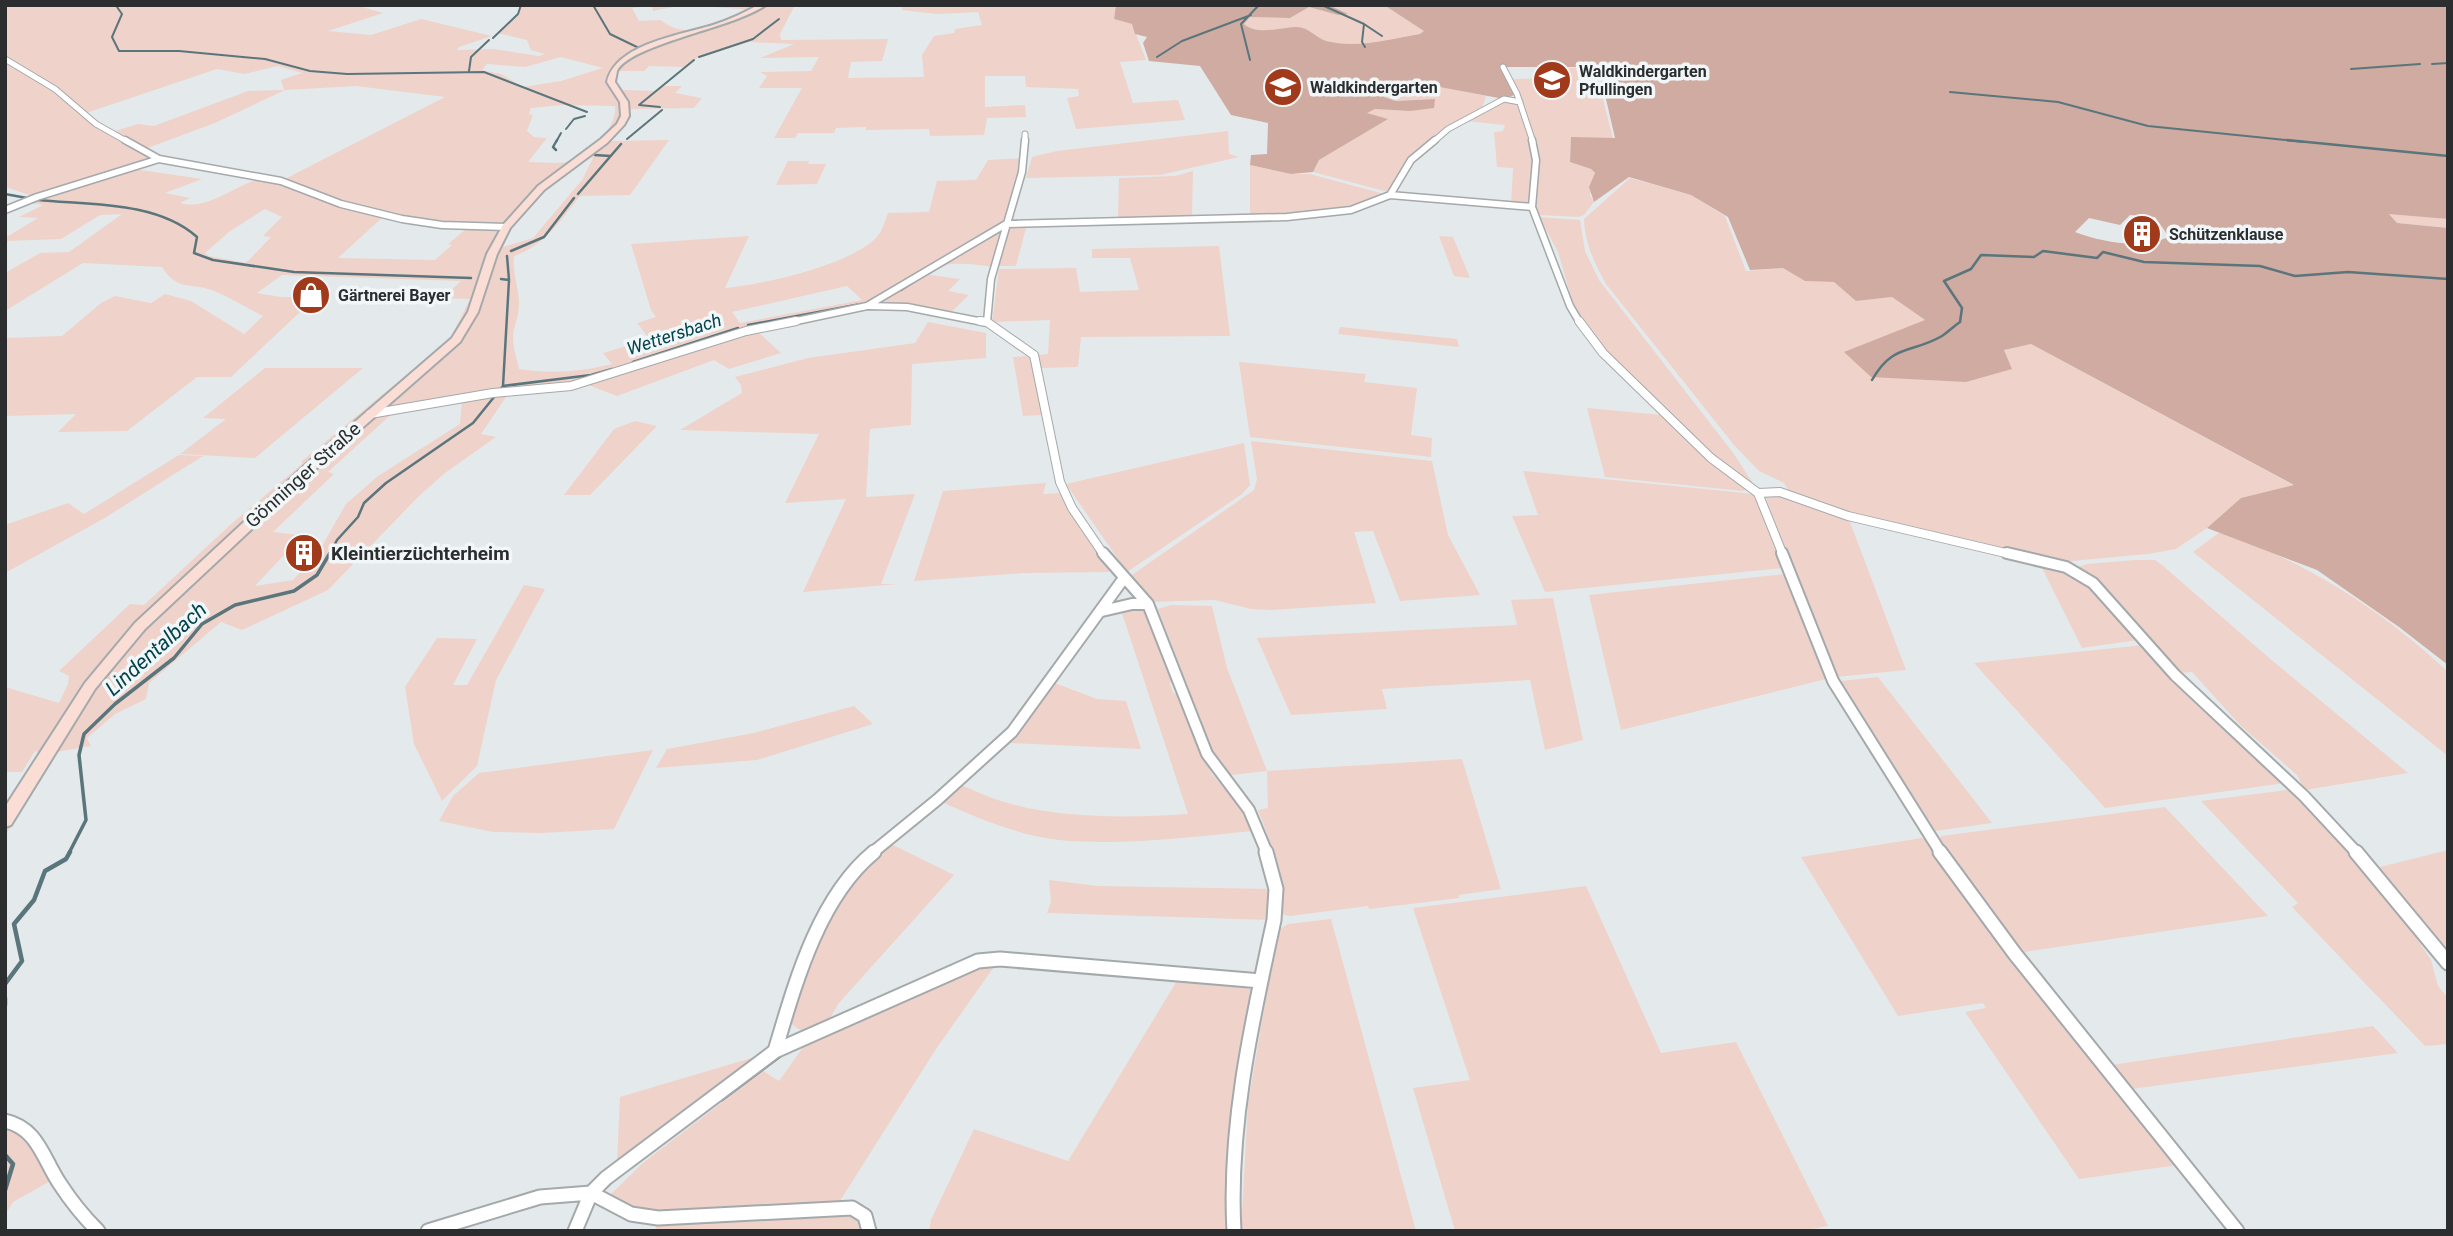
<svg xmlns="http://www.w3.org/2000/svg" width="2453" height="1236" font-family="Roboto,sans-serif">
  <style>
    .green { fill: #efd2ca; fill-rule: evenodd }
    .forest { fill: #cfaba1; fill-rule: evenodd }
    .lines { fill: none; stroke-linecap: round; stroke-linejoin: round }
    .stream-far3 { stroke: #5a767c; stroke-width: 2 }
    .stream-far2 { stroke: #5a767c; stroke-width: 2.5 }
    .stream-far1 { stroke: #5a767c; stroke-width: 3.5 }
    .stream { stroke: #5a767c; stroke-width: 4.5 }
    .street-far4-casing { stroke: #a4a9ab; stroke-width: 7 }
    .street-far3-casing { stroke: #a4a9ab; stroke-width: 9 }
    .street-far2-casing { stroke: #a4a9ab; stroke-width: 10 }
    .street-far1-casing { stroke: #a4a9ab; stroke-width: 14 }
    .street-casing { stroke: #a4a9ab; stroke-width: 17 }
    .secondary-casing { stroke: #a4a9ab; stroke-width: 4 }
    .street-far4 { stroke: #fff; stroke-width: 5 }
    .street-far3 { stroke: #fff; stroke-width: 6 }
    .street-far2 { stroke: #fff; stroke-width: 8 }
    .street-far1 { stroke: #fff; stroke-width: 10 }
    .street { stroke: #fff; stroke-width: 13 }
    .secondary { fill: #faddd5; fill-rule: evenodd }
    .labels { text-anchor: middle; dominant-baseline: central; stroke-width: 7; stroke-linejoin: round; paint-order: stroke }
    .far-poi-label { font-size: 16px; font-weight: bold; fill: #2b2d2e; stroke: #f1f7f8; text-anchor: start }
    .far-water-label { font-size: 18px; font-style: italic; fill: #03424d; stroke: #f1f7f8 }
    .street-label { font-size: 19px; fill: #2b2d2e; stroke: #f1f7f8 }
    .poi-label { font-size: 19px; font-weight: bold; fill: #2b2d2e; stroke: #f1f7f8; text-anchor: start }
    .water-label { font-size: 21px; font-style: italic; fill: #03424d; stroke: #f1f7f8 }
  </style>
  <rect width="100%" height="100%" fill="#e4eaeb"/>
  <path class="green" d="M5,5h350l28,8 -55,18 43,4 50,-16 71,17 -33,11 -2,3 37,-1 45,7 6,-2 -14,-4 -4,-10 -30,-7 21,-19 3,-9h274l-15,29 1,6 107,-1 -6,22 -31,1 -3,16 76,-1 -2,-22 12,-19 20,-3 1,-4 27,-4 -4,-13 -41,2 -35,-4 1,-5h213l-2,14 18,5 14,36 -26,2 13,41 45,-3 7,20 -109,9 -9,-31 12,-2 -1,-7 -52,-2 -1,-11h-40v31l40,-2 1,12 -39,1 -3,17 -54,1 -1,-7 -63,1v-3l-30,1 -2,5h-36l-3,5h-21l28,-50h-43l8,-12 -7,-4 51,-1 8,-14 -59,1 34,-14 -45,-2 -54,17 -9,8 -37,-1 -5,5h-27l-2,9 6,10 35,1 7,-5h19l-7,7 27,5 -8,10 -63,1 -3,11 -17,21 58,-1 -39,55 -50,1c-18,23 -37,51 -66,60 -2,15 4,30 5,45 0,12 -2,18 -5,28 -3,13 2,27 5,40 33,5 60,3 93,-5l-9,-11 47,-14 -13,-16 19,-6 -5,-7 -20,-66 118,-8 -24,52c40,-4 122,-22 151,-50 6,-6 9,-17 12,-25l41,-1 8,-31 39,-1 12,-20 39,-2 -32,109c-26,-3 -49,-8 -72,7l37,5 -12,12 21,4 -20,19 -20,-4 -62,-4 -112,23 26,24 -52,16 -15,-9 -97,36 -34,-13 -73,8 -29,43 15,3 -51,36 -26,23 -91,94 -86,40 -21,-8 -72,61 -3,16 -31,15 -28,24 4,8 -35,6 -51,84v-15l40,-67 -10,-3 -13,21h-17v-85l54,16 9,-19 1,-8 -10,-5 71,-67 14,1 86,-80 72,-61v-3l148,-122 20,-40 -27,-1 18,-17 -179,-6 -25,18 24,4h35l-85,80h-34l-70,54 -69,1 18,-18 -71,2v-78l57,-2 39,-33 14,-7 36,7 14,-9 26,7 53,33 19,-18c-16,-8 -32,-18 -49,-25 -22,-9 -37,1 -52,-24l-79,-4 -78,48v-38l35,-20 29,-1 53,-38 -22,1 -39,24 -56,2v-3l33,-20 -19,-1 24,-12 -20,-3 13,-5 -31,-10zM684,5l57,4 6,2c-24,15 -62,30 -86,9l-22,1 -7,-13 20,-2 1,5zM561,57l42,11 -42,13 -38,6 -22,-13 -19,-4 5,-6 38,3zM278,66l24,7 -21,7 3,10 -36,1 -94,35 -16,-2 -26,8 -16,-8 -10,-11 131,-44 27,5zM356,86l89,11 -164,84c-7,-1 -16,-4 -22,-2 -25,7 -53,32 -79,24l10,-5 -25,-5 37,-14 -68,-10 25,-10 -17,-9 73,-27 70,-33zM562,105l53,1c3,21 -27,52 -48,56 -12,2 -27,0 -39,0l19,-24 -13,-1 -7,-6 6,-16 -4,-1 2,-6zM589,156l4,2 -11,22 -49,58 -30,9c15,-39 52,-67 86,-91zM265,209l17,8 -19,19 8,1 -25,26 -37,-7 -4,-3 24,-21zM385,215l47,12 34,2 -18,15 4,1 -17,15 -97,-2zM847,286l15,14 -122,23 -8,-11zM462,398l-2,26 -82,52 -32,28 -28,49 -25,27 -38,6 43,-46 1,-5 -26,-3 61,-58 -6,-2 68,-62z
    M1329,5h55l41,26 -5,3c-29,5 -64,15 -94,7 -10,-3 -17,-14 -29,-14 -17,0 -39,9 -53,-3l6,-7 40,1 19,-11 29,8 9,-1z
    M1548,68h47l18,71 -42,-2 -1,25 21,7 4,5 -5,21 4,7 -10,13 -5,2 -40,-2 -4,-7 3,-57 -25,-72 41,-1z
    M1434,86l52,10 -4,12c-47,26 -64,39 -94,84l-75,-20 6,-12 68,-41 -22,-6 10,-4 35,2 25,-12 -39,2 -23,-7 14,-4z
    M1505,101l13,2 15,46 -3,56 -19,-1 2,-36 -16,-1 -3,-35 9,-1 2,-6 -39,-4z
    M1228,131l1,23 10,3 -79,18 -134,3 6,-21 25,-6z
    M788,161h21l-1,3h18l-9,20 -41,1z
    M1250,165l41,9h19l74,20c-49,20 -82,20 -134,22z
    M1193,171l-1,46h-74l1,-39 56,-2z
    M1630,178l61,17 34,21 21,55 37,-3 22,13 29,1 22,19 36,-4 34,24 86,48 -8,-19 27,-6 264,142 -54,12 -34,30 -31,21 -28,5 -87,8 -214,-48 -58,-23 -5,-8 -25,-12 -25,-26 -128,-161c-12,-22 -21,-40 -22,-65z
    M2388,213l60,6v9l-51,-5z
    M1539,217l41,3 5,31 14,29 135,174 20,31 -41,-29 -108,-105 -31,-44 -16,-55z
    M1027,224l-11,42h-17l10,-40z
    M1439,236l14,1 17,41 -16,-2z
    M1219,246l11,90 -149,1 -3,30 -37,1 -3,-13 10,-1 2,-34 -58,2 7,-53 77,-1 4,24 59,-2 -9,-32h-38v-9z
    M928,322l58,11v25l-74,6 -1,61 -41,4 -4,68 49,-3 -34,90h17l-95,8 43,-93 -61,4 34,-69 -139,-4 62,-37 -1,-8 -6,-8 73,-19 107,-15z
    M1340,327l117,12 2,8 -121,-13z
    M1032,356l10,59 -19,1 -10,-59z
    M1239,362l127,12 -2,8 53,6 -6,47 21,3 -1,19 -181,-20z
    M265,368h98l-108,90 -75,-4 46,-35 -23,-1z
    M1587,408l76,7 84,74 -4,2 -138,-14z
    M635,421l22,5 -67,69h-26l50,-66z
    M1251,441l181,20 16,74 32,60 -80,6 -27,-70 -19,1 22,71 -104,7 -21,-1 -36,-9 -64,2 -22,-25 125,-87 3,-11z
    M1244,443l6,42 -8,9 -115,78 -61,-88z
    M179,455l24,1 -100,63 -98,54v-48l63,-22 16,11z
    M1523,471l231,23 29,74 -238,24 -33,-76 26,-1z
    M1046,483l-3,11 18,-1 50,75 -3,4 -84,1 -110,8 29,-90z
    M1765,495l15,1 68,21 58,153 -69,7 -45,-106z
    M2220,532c83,28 164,79 228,140v84l-255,-204z
    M2135,560h20l7,5 106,92 140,116 -103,17 -8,-15 -56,-49 -49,-54 -13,1 -104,-105 12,-4z
    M2039,562c52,12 67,40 99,78l-56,8z
    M1785,574l45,104 -209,52 -32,-135z
    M524,585l21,4 -49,91 -19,86 -35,35 -28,-57 -9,-57 32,-49 40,1 -24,46h14z
    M1553,598l30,142 -38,10 -15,-70 -148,9 5,20 -96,6 -34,-77 260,-13 -6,-25z
    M1171,605l41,1 15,62 40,103 195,-12 39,130 -42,6v3l-90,11 -1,-3 -78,10 -9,-2c0,-38 -9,-69 -23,-104l10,-2 -1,-37 -45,5 -46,-101 7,-1 -25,-65z
    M1120,607h25l29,73 -4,3 3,10 6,1 33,80 29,34 12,23c-64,6 -129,15 -194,9 -41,-5 -80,-21 -117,-38l19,-17c13,5 26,12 40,16 56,18 129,17 187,13z
    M2143,645l142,138 -180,25 -131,-145z
    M1878,677l114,146 -57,8 -94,-150z
    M1052,682l45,17 29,2 15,48 -133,-6z
    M854,706l19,18 -116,36 -101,8 11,-19 87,-16z
    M653,750l-39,79 -72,4 -49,-1 -54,-11 14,-25 26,-23z
    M2287,790l13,5 70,73 61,92 7,26 10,12v46l-23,2 -133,-139 6,-4 -97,-102z
    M2165,807l103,109 -245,36 -84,-112 2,-4z
    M1922,838l7,4 249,323 -99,14 -114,-167 21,-4 -3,-5 -85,13 -97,-159z
    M891,844l63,31 -116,129 -10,18 -25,10 -13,-9c17,-51 35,-108 69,-151 9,-11 22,-19 32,-28z
    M2448,850v113l-76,-94z
    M1049,880l49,6 178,3 -2,31 -227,-7 4,-11z
    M1586,886l75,167 75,-11 92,184 -27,5h-346l-42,-143 57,-8 -57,-172z
    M1331,919l85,312h-175l7,-127 29,-173 11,-7z
    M996,964l-60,85 -98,155 -176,10 -30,-6 -21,-14 33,-32 119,-91 16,10 25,-35 171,-79z
    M1178,979l59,6 16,5c-13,80 -28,159 -25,241h-299l2,-11 43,-91 94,32z
    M2373,1026l25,27 -274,37 -19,-24z
    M765,1054l-148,108 3,-65z
    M5,1121l8,1 43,56 -43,24 -8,13z
    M851,1215l12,5 1,11h-209l2,-8z"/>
  <path class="forest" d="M1116,5h213l19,9 -10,1 -29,-8 -19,11 -40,-1 -6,7c14,12 36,3 53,3 12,0 19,11 29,14 30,8 65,-2 94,-7l4,-3 -40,-26h1064v214l-59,-5 8,9 51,5v437l-49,-38 -82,-57 -110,-42 34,-30 53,-13 -263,-141 -27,6 8,19 -46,13 -95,-5 -27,-25 81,-32 -33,-23 -36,4 -22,-19 -29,-1 -22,-13 -33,2 -22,-53 -37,-22 -62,-18 -35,25 -5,-15 6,-14 -4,-4 -21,-7 1,-25 44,1 -12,-52 -7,-19h-93l14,27 -13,5 -70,-13 -59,8 21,7 39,-2 -1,9 -24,3 -35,-2 -8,4 21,6 -69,41 -6,12 -22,2 -41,-9 1,-10 16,-1 1,-31 -37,-8 -31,-49 -51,-5 -6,-18 4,-6 -12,-3 -3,-10 -18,-5zM2130,215l25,2 14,20c-29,12 -64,6 -94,-5l14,-14 31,7z"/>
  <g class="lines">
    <path class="stream-far3" d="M593,5l17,29 29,14
      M1322,5l42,19 -2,18 3,5
      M117,7l5,7 -10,23 7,14h60l86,8 45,12 37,3 137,-2 103,40
      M1364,24l18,12
      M493,38l25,-24 3,-9
      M699,57l54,-18 26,-20
      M1157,57l25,-16 69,-26
      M1250,60l-9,-36 18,-19
      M2432,64l16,-1
      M2351,69l69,-5
      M469,71l2,-14 18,-17
      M1950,92l108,10 90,24 156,16
      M660,107l-21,-2 55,-45
      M566,129l8,-10 11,-3
      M5,138v4
      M627,139l35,-29
      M556,142l5,-9"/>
    <path class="stream-far2" d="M5,140v4
      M2287,140l161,16
      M556,150l-3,-3 4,-7
      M595,155l15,1
      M5,194l22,4
      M578,194l43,-50
      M38,200c51,5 119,1 159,37l-3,16 19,7 81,12 177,6
      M511,251l33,-14 30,-39
      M507,256l2,24
      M929,273l27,-16
      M901,290l22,-14
      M748,325l113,-21
      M633,362l105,-34
      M1872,380c21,-37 39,-26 70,-44 6,-4 12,-10 18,-14l2,-14 -18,-27 27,-12 10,-14 53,2 9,-6 54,7 6,-6 41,10 116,4 35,10 53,-4 100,7
      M503,386l88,-11 21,-6
      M329,555l8,-15 21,-23 6,-14 22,-20 87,-60 30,-37 6,-106 -8,-1"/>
    <path class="stream-far1" d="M69,853l17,-33 -7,-65 5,-21 31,-30 59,-46 28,-34 33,-19 59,-14 23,-16 13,-22"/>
    <path class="stream" d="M5,984l17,-23 -8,-37 20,-24 11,-29 21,-12 4,-7
      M5,998v7
      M722,1099l60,-45
      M5,1155l8,9 -8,26"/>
    <defs>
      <path id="street-far4" d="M5,59l50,30 41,35 32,18
        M1503,67l14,27 16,48
        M1025,134v8
        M1433,142l15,-13 56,-30 16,3"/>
      <path id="street-far3" d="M125,140l34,19 122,22 60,23 61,15 40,6 64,2
        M1532,140l4,20 -4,47 38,99 10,17
        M1390,195l142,12
        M5,210l32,-13 122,-38
        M868,306l39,1 81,16
        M987,322l4,-43 31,-107 3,-32
        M787,323l80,-17 139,-82 281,-7 64,-7 39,-15 21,-35 24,-20"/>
      <path id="street-far2" d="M980,321l7,1 47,33 26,127 12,26 32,47
        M1579,321l24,32 108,105 47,35 25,62
        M370,414l123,-21 78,-7 175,-55 50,-10
        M1758,493l22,-1 68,24 166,39"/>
      <path id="street-far1" d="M1103,553l45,51 59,150 42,56 18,43
        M1782,553l51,128 108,172
        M2007,553l59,14 27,16 82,92 129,121 53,57
        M1102,611l30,-7h16
        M872,853l65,-53 75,-68 112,-154"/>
      <path id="street" d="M1940,852l75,102 222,277
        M2356,852l92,111
        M775,1051c20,-67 43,-153 99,-199
        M5,1121c33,7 38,38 55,63 11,17 24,33 38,47
        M428,1231l112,-34 51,-4 40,21 27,4 194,-10 13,8 4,15
        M575,1231l16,-38 15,-15 169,-127 203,-90 22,-2 261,22
        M1234,1231c-6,-104 18,-210 40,-311l2,-31 -10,-37"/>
      <path id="secondary" d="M758,5h8c-32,23 -135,39 -149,66 0,1 -2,10 -2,11l13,20 1,14 -5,9 -17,18 -63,47 -34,38 -13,26 -19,58 -18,30 -139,122 -176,165 -50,60 -84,136 -6,2v-20l80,-124 50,-60 178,-165 139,-120 16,-26 19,-58 16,-29 35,-39 63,-47 16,-15 4,-8 -1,-14 -13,-20c8,-38 74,-47 106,-57 15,-5 31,-12 45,-20z"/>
    </defs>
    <use href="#street-far4" class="street-far4-casing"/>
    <use href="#street-far3" class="street-far3-casing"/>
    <use href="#street-far2" class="street-far2-casing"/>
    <use href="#street-far1" class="street-far1-casing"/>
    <use href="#street" class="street-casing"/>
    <use href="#secondary" class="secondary-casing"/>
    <use href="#street-far4" class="street-far4"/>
    <use href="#street-far3" class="street-far3"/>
    <use href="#street-far2" class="street-far2"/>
    <use href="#street-far1" class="street-far1"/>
    <use href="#street" class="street"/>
    <use href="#secondary" class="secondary"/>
  </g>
  <defs>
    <symbol id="school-disc" viewBox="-11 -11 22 22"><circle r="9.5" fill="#a1391b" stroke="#f1f7f8"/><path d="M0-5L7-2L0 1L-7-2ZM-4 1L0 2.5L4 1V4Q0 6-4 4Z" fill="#fff"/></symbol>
    <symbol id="building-disc" viewBox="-11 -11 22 22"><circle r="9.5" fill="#a1391b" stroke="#f1f7f8"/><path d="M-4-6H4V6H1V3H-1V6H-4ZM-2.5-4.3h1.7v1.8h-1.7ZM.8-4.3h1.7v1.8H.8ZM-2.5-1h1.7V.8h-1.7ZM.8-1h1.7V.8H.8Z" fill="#fff"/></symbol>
    <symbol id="shop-disc" viewBox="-11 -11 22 22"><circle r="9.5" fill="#a1391b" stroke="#f1f7f8"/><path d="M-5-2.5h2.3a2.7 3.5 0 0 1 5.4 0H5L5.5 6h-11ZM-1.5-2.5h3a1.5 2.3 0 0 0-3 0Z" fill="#fff"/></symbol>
  </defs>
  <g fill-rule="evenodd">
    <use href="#school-disc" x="1530" y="58" width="44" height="44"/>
    <use href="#school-disc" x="1261" y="65" width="44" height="44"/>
    <use href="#building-disc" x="2120" y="212" width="44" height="44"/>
    <use href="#shop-disc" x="289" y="273" width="44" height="44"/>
    <use href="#building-disc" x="282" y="531" width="44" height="44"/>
  </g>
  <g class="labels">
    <g class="far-poi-label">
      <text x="1579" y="71">Waldkindergarten<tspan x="1579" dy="18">Pfullingen</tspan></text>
      <text x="1310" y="87">Waldkindergarten</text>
      <text x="2169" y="234">Schützenklause</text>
      <text x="338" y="295">Gärtnerei Bayer</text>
    </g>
    <g class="far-water-label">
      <text transform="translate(674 334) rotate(-18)">Wettersbach</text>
    </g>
    <g class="street-label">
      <text transform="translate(303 475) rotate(-42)">Gönninger Straße</text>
    </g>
    <g class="poi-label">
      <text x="331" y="553">Kleintierzüchterheim</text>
    </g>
    <g class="water-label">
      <text transform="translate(156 649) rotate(-42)">Lindentalbach</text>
    </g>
  </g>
  <rect width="2453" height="1236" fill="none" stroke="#2b2d2e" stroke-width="14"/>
</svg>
